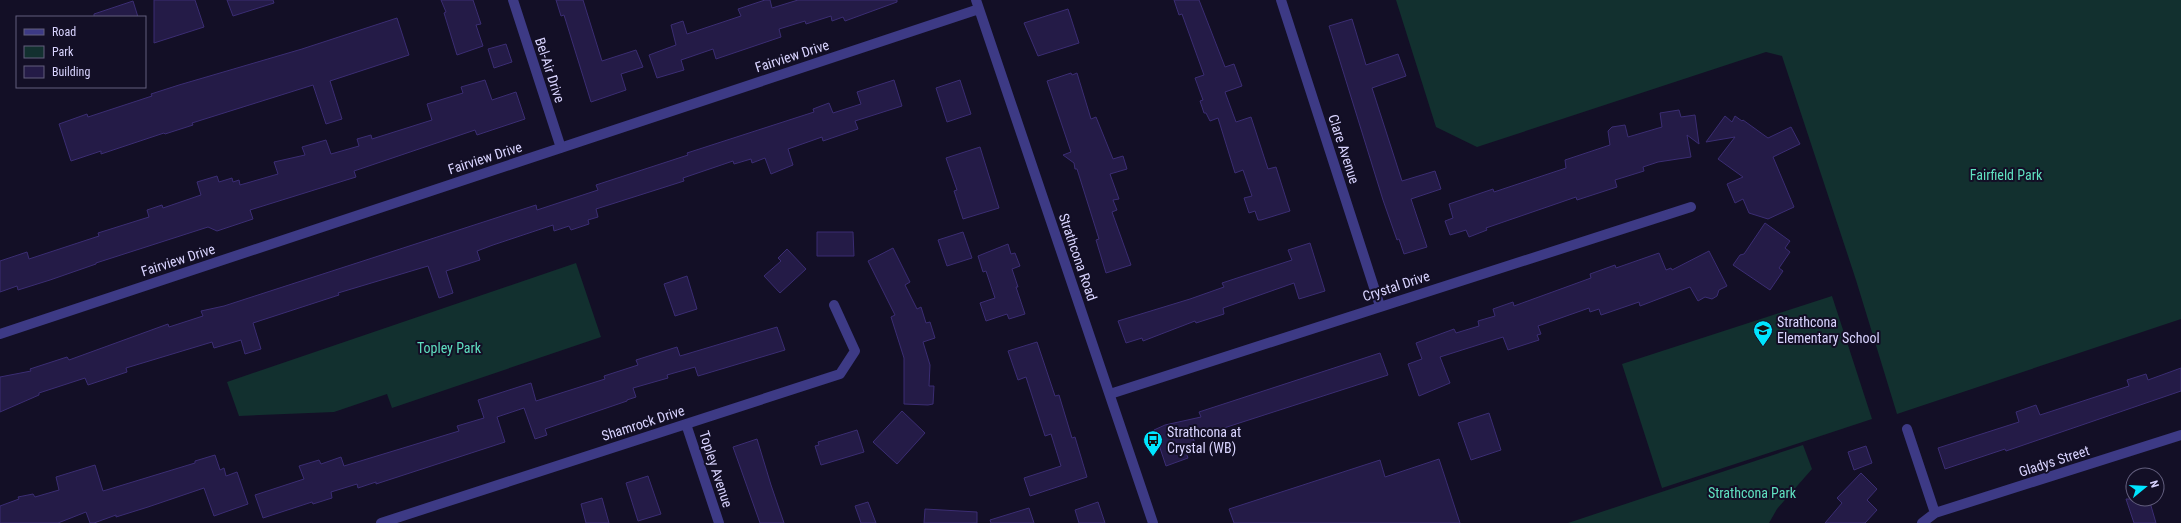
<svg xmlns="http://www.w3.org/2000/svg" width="2181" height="523" font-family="'Roboto Condensed',sans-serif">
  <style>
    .green { fill: #12302f }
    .building { fill: #241b47; stroke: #3b2d73 }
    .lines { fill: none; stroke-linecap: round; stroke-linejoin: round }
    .minor { stroke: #3d3a85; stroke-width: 10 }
    .labels { text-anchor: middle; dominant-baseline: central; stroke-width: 4; stroke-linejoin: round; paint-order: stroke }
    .street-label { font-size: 14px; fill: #d9d4ff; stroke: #130f26 }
    .park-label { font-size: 14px; fill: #5fe0c0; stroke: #130f26 }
    .poi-label { font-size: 14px; fill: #d9d4ff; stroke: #130f26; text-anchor: start }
  </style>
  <rect width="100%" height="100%" fill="#130f26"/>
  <path class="green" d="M1396,0h785v319l-284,95 -41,-134 -74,-224 -16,-4 -289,95 -41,-20z
    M576,263l25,74 -209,71 -5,-14 -53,18 -95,4 -12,-34z
    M1832,296l40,123 -210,69 -40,-124z
    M1803,445l9,24 -35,40 -8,14h-201z"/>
  <path class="building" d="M154,0h41l9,27 -50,16z
    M227,0h46l1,3 -41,13z
    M441,0h32l8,24 -5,1 7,21 -26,9 -13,-42 2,-1z
    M556,0h27l19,61 34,-11 7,17 -22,7 5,16 -35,12 -27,-87 -3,1z
    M765,0h5l2,8 26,-8h99v2l-52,19 -2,-4 -11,4 -1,-5 -25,8 -1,-3 -26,8 2,8 -65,22 -3,-10 -32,11 3,10 -27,8 -8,-23 27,-10 -5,-20 12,-4 4,13 54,-18 -3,-7z
    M1174,0h25l26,67 9,-3 8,22 -17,6 11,30 15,-5 17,52 8,-2 14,44 -29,9h-3l-3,-9 -6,2 -5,-15 8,-2 -9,-26 -8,3 -17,-55 -8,3 -4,-8h-2l-4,-12 3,-1 -8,-22 9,-3 -22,-61 -3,1z
    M133,1l5,16h-44v-3z
    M1068,9l11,34 -41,13 -14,-33z
    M397,18l12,37 -79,26 12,38 -16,5 -13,-39 -121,38 1,2 -28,9 -1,-1 -63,21v-3l-30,10 -12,-37 28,-10 1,3 64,-21 -1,-2 28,-9 123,-36z
    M1352,19l14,46 32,-11 8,22 -34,12 30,93 33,-10 6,18 -30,10 16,48 -23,7 -5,-15 -2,1 -14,-40 -54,-174z
    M506,44l6,18 -18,6 -6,-19z
    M1071,73l1,2 5,-2 14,46 5,-2 17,42 10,-3 4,13 -17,5 9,25 -6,1 4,10 -5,2 19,53 -25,8 -10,-33 3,-1 -22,-70h-2l-1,-6 -11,-8 8,-3 -24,-71z
    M485,80l7,20 24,-8 9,27 -48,16 -2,-5 -121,41 2,6 -106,33 3,9 -36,12 -9,-4 -112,36v1l-46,16 -32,10 -1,-4 -17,6v-31l27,-9 2,7 70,-23 -1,-3 51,-16 -2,-7 15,-5 1,3 38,-13 -4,-13 20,-6 2,6 13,-4 1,4 6,-2 1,5 38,-11 -4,-12 31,-7 -3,-8 24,-7 5,14 28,-8 -2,-7 14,-4 1,4 60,-19 -5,-16 36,-11 -2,-6z
    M894,80l8,26 -47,15 3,8 -35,12 -1,-4 -34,12 5,16 -22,9 -6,-16 -13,5 -1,-4 -17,5 -1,-3 -50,17 1,3 -88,28 2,8 -10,3 1,4 -18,6 -2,-4 -15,5 -1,-6 -60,20 -16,6 3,9 -34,11 7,22 -14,5 -11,-32 -90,27 1,2 -86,28 8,26 -16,5 -4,-14 -27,8 -2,-6 -86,26 1,4 -39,13 -3,-7 -46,15v2l-39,17v-35l31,-6 -1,-2 37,-12 2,3 99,-36 1,3 34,-11 -2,-5 23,-5 312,-101 1,5 61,-20 -2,-5 92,-30 -1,-2 127,-41 -1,-3 16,-6 4,10 28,-9 -4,-12z
    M960,80l11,34 -24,8 -11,-34z
    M1679,110l2,7 14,-2 4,29 -12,-9 4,22 -33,5 -15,5 1,4 -29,9 2,7 -40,13 -1,-3 -90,31 1,2 -18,7 -3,-7 -16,5 -5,-14 8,-3 -4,-14 44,-15 1,3 72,-24 -1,-8 45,-15 -2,-14 4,-4 13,-2 3,12 34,-10 -2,-14z
    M1725,116l7,6 3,-6 7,5 1,-1 25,18 23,-11 9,17 -27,13 21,50 -26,12 -19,-6 -6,-14 -8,4 -8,-19 16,-7 -25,-18 17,-22 -29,5z
    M980,147l19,61 -36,11 -9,-28 3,-1 -11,-32z
    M1765,223l25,18 -5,7 5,4 -11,16 4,3 -13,19 -37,-25 7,-10 4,-1z
    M817,232h36l1,24h-37z
    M963,232l9,26 -25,8 -9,-26z
    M1310,243l15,48 -26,8 -5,-16 -71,25 1,6 -28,9 -1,-2 -52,20 -1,-3 -16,5 -8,-22 72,-22 34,-12 -2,-4 70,-23 -4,-10z
    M1008,244l3,10 4,-1 5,13 -8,3 6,18h-2l9,27 -16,5 -2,-5 -21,7 -6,-18 15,-5 -9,-27 -3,1 -5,-16z
    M893,248l17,34 -5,3 12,24 4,-2 5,16 4,-1 5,16 -12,4 7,23 -1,21h5l-1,18 -5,1 -24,-1v-46l-13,-41 4,-2 -27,-54z
    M787,249l19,20 -26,24 -16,-17 17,-15 -3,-3z
    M1709,251l18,35 -8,4 -2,6 -5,3 -7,-2 -7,4 -8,-14 -50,19 -1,-4 -38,13 -2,-6 -9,3 -1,-4 -51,18 3,8 -4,1 2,5 -31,10 -5,-13 -63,20 10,26 -31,13 -11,-32 14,-5 -6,-16 38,-14 2,4 23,-7 -1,-5 17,-5 -2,-7 20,-7 1,4 77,-28 -1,-4 25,-9 1,3 43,-15 7,17 5,-2 1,2z
    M687,276l10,33 -22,7 -11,-32z
    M777,327l8,23 -87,26 -3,-9 -28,8 1,3 -35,10 3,9 -9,3v1l-82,28 2,6 -12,4 -11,-31 -27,9 8,25 -129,42v-2l-18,6 -1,-4 -26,8 1,6 -19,6 -1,-2 -49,16 -8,-23 49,-16 -5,-13 20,-6 2,4 20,-7 3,9 115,-35 -2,-5 27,-8 -6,-18 53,-17 5,18 69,-22 -1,-3 34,-11 -2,-5 41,-13 3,9z
    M1037,342l18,54 4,-1 13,43 3,-1 12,40 -57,19 -6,-18 37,-12 -10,-32 -6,2 -19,-59 -8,3 -10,-29z
    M1380,353l8,22 -195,63 2,5 -11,4 4,11 -22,8 -12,-36 11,-5 36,-8 -2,-5z
    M2181,368v23l-175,60 -1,-2 -60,20 -7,-21 81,-26 -3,-10 20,-7 4,10 89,-29 -2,-6 19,-6 2,6z
    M902,411l23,22 -28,31 -24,-22z
    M1489,413l12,37 -30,10 -13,-37z
    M857,430l7,22 -43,13 -6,-19 4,-1 -1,-3z
    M757,439l14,46 13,38h-24l-27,-76z
    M1866,446l6,17 -18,7 -6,-18z
    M215,455l5,15 4,-2 2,8 11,-4 11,32 -34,12 -10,-28 -56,19 -32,10v-2l-22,8h-4l-4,-11 -28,11h-58v-17l19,-7 -1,-2 15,-3 2,3 24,-7 -3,-13 39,-12 8,26 92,-28v-2z
    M1439,459l21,64h-226l-5,-14 151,-49 5,17z
    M1861,473l16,16 -10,11 10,10 -12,13h-40l17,-20 -5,-5z
    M648,476l13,38 -23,7 -12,-38z
    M602,498l7,25h-23l-5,-19z
    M2126,499h23l7,24h-22z
    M868,502l8,21h-15l-6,-17z
    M1098,502l7,21h-26l-4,-13z
    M1029,508l5,15h-43l-1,-3z
    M925,509l52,3v11h-53z"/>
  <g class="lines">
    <path class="minor" d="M513,0l48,148
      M976,0l177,523
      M1281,0l99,306
      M0,334l979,-325
      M1110,394l581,-187
      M686,424l33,99
      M1907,429l28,84 -13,10
      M1935,513l246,-78
      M381,523l459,-149 15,-23 -21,-46"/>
  </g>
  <defs>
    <symbol id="school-pin" viewBox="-11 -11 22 30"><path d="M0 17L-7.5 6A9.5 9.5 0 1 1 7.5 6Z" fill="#00e5ff" stroke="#130f26"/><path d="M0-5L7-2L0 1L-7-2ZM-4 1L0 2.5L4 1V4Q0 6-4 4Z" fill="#111"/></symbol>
    <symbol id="bus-pin" viewBox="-11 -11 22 30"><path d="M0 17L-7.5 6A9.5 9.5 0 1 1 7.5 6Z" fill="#00e5ff" stroke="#130f26"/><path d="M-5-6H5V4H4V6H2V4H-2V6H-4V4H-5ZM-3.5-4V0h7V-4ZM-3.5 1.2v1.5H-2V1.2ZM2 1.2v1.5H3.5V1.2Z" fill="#111"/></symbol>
  </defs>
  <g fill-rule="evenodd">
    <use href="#school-pin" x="1752" y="319" width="22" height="30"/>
    <use href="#bus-pin" x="1142" y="429" width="22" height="30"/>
  </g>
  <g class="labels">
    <g class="street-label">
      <text transform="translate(792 56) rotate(-18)">Fairview Drive</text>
      <text transform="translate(550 70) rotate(72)">Bel-Air Drive</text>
      <text transform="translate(1344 149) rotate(72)">Clare Avenue</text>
      <text transform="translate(485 158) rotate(-18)">Fairview Drive</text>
      <text transform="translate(1078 257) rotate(71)">Strathcona Road</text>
      <text transform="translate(178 260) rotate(-18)">Fairview Drive</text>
      <text transform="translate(1396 286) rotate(-18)">Crystal Drive</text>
      <text transform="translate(643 423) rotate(-18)">Shamrock Drive</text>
      <text transform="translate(2054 461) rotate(-18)">Gladys Street</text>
      <text transform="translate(716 469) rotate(72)">Topley Avenue</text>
    </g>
    <g class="park-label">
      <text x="2006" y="175">Fairfield Park</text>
      <text x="449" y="348">Topley Park</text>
      <text x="1752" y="493">Strathcona Park</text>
    </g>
    <g class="poi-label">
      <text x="1777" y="322">Strathcona<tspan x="1777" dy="16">Elementary School</tspan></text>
      <text x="1167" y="432">Strathcona at<tspan x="1167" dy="16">Crystal (WB)</tspan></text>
    </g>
  </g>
  <rect x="16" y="16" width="130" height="72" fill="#130f26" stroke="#625e7d"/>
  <rect x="24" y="29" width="20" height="6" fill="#3d3a85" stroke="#625e7d"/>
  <text x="52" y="36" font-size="12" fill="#d9d4ff">Road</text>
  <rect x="24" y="46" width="20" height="12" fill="#12302f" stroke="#625e7d"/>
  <text x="52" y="56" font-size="12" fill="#d9d4ff">Park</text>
  <rect x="24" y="66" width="20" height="12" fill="#241b47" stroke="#625e7d"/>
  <text x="52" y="76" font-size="12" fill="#d9d4ff">Building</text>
  <g transform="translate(2145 487) rotate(72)"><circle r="19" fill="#130f26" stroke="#625e7d"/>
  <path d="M0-3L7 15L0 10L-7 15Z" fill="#00e5ff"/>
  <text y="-6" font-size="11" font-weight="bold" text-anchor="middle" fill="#d9d4ff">N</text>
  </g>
</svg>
